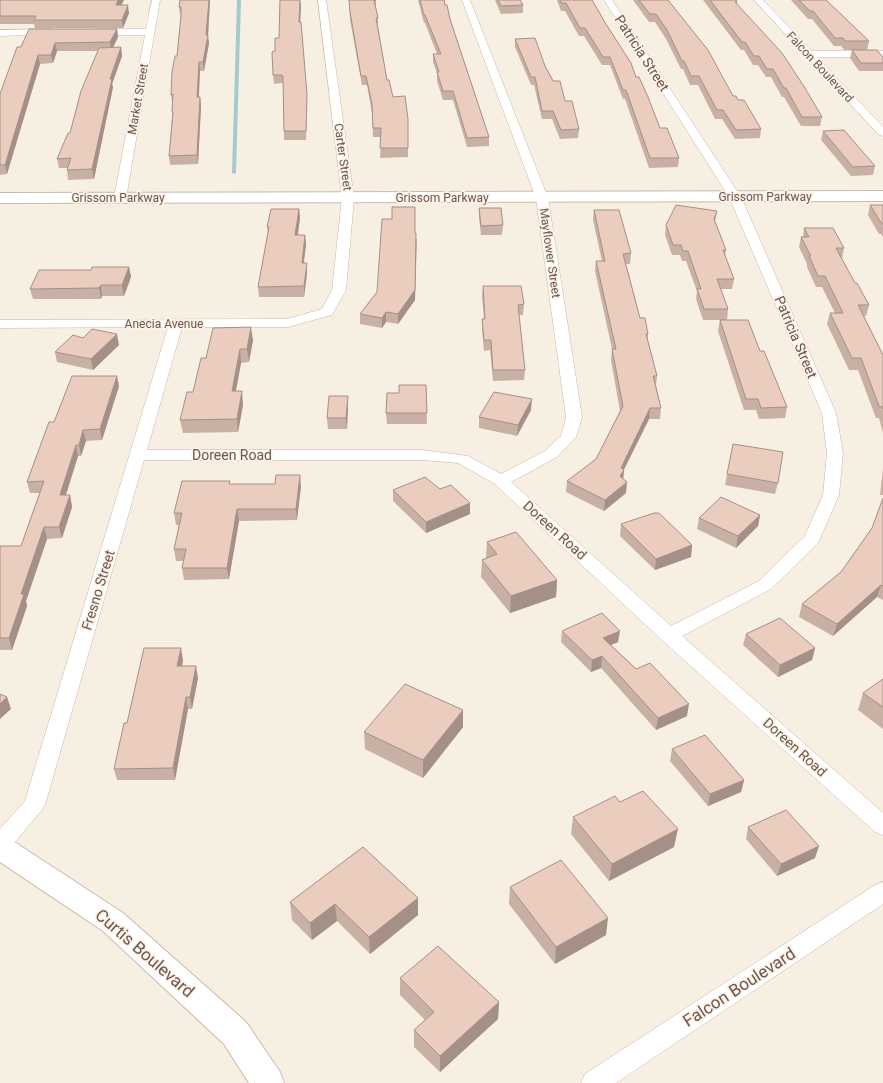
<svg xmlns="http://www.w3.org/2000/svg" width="883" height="1083" font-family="Roboto,sans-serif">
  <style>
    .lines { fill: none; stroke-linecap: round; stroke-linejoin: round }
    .stream { fill: #a3cbcf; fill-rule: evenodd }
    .street-casing { stroke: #c7b6ac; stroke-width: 1 }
    .secondary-casing { stroke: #ccb8ac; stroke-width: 2 }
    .street { fill: #fff; fill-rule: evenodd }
    .secondary { fill: #fff; fill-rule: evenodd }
    .wall { fill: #c9b0a4 }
    .shaded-wall { fill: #a49086 }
    .building { fill: #eacdbf; stroke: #a49086 }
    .labels { text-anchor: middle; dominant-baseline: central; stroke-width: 3.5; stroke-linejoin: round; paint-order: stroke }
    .far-street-label { font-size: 12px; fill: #6d564d; stroke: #fcf3e9 }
    .street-label { font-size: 14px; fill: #6d564d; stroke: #fcf3e9 }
    .near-street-label { font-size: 17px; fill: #6d564d; stroke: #fcf3e9 }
  </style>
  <rect width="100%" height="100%" fill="#f8efe3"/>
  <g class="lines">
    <path class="stream" d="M237,0h4l-5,173 -2,1 -2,-1z"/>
    <defs>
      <path id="street" d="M152,0h8l-34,198 -2,2h-8l-2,-2 31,-163h-49l-5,-3 5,-3h50z
        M318,0h8l28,198 -8,92 -14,25 -44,12h-106l-35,123h275l46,6 33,18 44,-23 16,-15 5,-19 -30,-219 -74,-198h8l78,198 34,219 -6,20 -19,20 -46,25 160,144 88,-45 46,-45 18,-41 4,-42 -5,-40 -93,-216 -125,-197h8l129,197 95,216 7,40 -4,42 -21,48 -47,46 -89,47 201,177v22l-8,-3 -213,-192 -167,-156 -37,-21 -36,-3h-278l-99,345 -4,6 -33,39 -8,3v-24l25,-28 143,-474 -168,1v-8l287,-1 35,-10 10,-19 10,-92z
        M754,0h9l48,51h72v6h-66l66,70v9l-4,-1z
        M51,29l3,1 2,2 -2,2 -54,2v-6z
        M883,882v22l-267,179h-35l4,-9 290,-189z"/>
      <path id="secondary" d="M883,191v10l-883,2v-10z
        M0,835l10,4 113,74 123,109 34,50 4,11h-35l-25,-39 -121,-113 -103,-69z"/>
    </defs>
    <use href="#street" class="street-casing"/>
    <use href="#secondary" class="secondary-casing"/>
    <use href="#street" class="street"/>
    <use href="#secondary" class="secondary"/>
  </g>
  <path class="wall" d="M0,0h124l-3,5 8,8 -6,15h-88l-1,-4h-34z
    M180,0h35h-5l-2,36 1,7 -5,28h-4l-1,26h1l1,9 -3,58 -28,1 -1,-9 3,-37v-17l-1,-7 6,-39 4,-41h-1l-1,-8z
    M280,0h20v22l7,81 -1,37h-22v-9l-1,-47v-1l-9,1 -1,-9 2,-24 4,-13z
    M349,0h27v8l2,10v8l9,54 6,17 15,22v38l-28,1 1,-21h-8l-1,-24 -5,-28h-5l-12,-65z
    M418,0h26l6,19 39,118v9l-22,1 -14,-47h-10l-6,-19v-8l-4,-11v-8h4l-12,-31h-1z
    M495,0h25l3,5v8l-22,1z
    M557,0h35l44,77 24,51 19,30 -1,9 -29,1 -24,-69h-2l-13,-34h-8l-18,-29h-5l-14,-25h-4z
    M633,0h35l65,96 5,4 23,29 -1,9 -25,1 -13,-20h-7l-17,-34h-8l-7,-16h-2l-15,-30 -11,-17h-6z
    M703,0h33l1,2v2l85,113 -2,9h-19l-17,-29h-2l-11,-20h-5l-8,-12h-5l-9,-15h-3z
    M791,0h35l43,41 -2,9h-23l-3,-4h-7l-22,-27h-4z
    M117,29l1,8 -5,11 8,-1 1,9 -10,28 1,3 -19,92 -26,1 -1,-10v-2h-8l-2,-9 13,-26 28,-82h-41l-4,12 -13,1 -33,110 -7,1v-81l21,-47z
    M515,39l30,27 20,35 14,28 -1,9 -18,1 -8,-20h-10l-8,-34h-3l-16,-38z
    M852,50l31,7v14h-24l-9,-13z
    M823,131l52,35 -2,9 -22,1 -30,-36z
    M870,205h13v32l-2,-3h-2l-11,-19z
    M479,208l24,17 -1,10h-21l-2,-17z
    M299,209l1,9 -2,17h7l1,10 -2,18h3v10l-3,24h-45l-1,-10 10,-54 -1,-6z
    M594,210l37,43 -1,11h-4l14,54 8,16v8l9,34 -1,9 5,23 -1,11h-11l-25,51 -1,9 3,14 -22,18 -38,-19 1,-11 29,-22 24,-48 -9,-51 1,-11 -17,-78 1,-10h6l-9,-41z
    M715,221v1l11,28 -1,6 9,23 -2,10h-11l7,20 -1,11h-24l-7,-21 1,-8 -11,-30h-4l-2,-6h-8l-7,-20 1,-10z
    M804,228l40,20 -2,11 13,24 14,22 -3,11h-2l19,39v78l-4,-15h-3l-18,-48h-9l-22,-46 3,-11h5l-13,-26h-6l-9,-20v-3l-8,-17 2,-10h2z
    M415,233l2,9 -2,58 -17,24 -12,-2 -4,6 -22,-4v-10l17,-22z
    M129,267l2,10 -7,19h-22l-1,3h-68l-3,-10 61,-19z
    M483,286l41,18 -1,11h-4l6,55 -1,10 -31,1 -3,-31 -6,1 -2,-22v-10h2l-2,-23z
    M720,320l40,31 27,56 -2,11 -26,1 -3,-9h-12l-26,-79z
    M253,340l-4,22 -8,1 -5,28 7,14 -5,27 -55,1 -3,-13 13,-28 13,-34z
    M119,345l-26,25 -36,-8 -2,-10z
    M426,385l1,39h-40l-1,-11 13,-20z
    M119,386l-17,54 -16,1 -5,15h-3l-12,39h4l2,12 -10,31 -15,1 -21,62 1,5 -15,44h-12v-104h21l19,-53h-10l-3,-11 27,-60z
    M348,396v11l-1,22h-19l-1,-11z
    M531,410l-14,26 -38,-8v-11z
    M883,468v27h-3z
    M727,474l51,9 -3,11 -50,-9z
    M230,484l71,2 -4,34 -58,1 -10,58 -45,1 -2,-12 2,-7h-8l-2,-12 5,-24h-3l-2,-12z
    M440,489l30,14v11l-44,19 -33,-32v-11z
    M883,498v102l-6,-3 -44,39 -34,-19 3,-13 39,-32 31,-44z
    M760,515l-2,11 -22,22 -39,-19 2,-11z
    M621,524l71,21 -1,12 -36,13 -35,-34z
    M487,542l70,38 -1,17 -46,16 -29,-36 1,-17 4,-2z
    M562,631l56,11 -7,3 76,71 -31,14 -55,-62 -10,4 -30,-30z
    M746,634l69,14 -3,12 -34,17 -35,-32z
    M183,660l-1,6 16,12 -6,31h-4l-13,71h-58l-3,-11 13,-46z
    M883,679v50l-25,-19 5,-17z
    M463,727l-40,51 -58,-29 -1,-17z
    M672,749l72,31 -3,12 -33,14 -38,-45z
    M620,802l54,45 -65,34 -38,-47 2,-17z
    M748,827l67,31 -38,18 -31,-37z
    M363,847l55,68 -48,39 -33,-33 -25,19 -20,-20 -2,-18z
    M510,887l96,48 -51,29 -46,-60z
    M400,978l99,24 -1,17 -58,53 -26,-25v-17l11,-10 -25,-25z"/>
  <path class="shaded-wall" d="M118,0h6l-7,13 -1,-8z
    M209,0h1l-2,36 1,7 -5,28 -1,-9 3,-27z
    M300,0l1,5 -1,25 -1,-8z
    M128,5l1,8 -6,15 -1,-8z
    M117,29l1,8 -7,14 -1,-9z
    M55,43l2,8 -4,12 -2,-8z
    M121,47l1,9 -10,28 1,3 -19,92 -2,-10 18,-90z
    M38,55l2,9 -33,110 -2,-9z
    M199,62l1,9 -2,35 -1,-9z
    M200,97l1,9 -3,58 -1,-9z
    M299,209l1,9 -4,27 -1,-10z
    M717,211l-2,10 -3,8 2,-10z
    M416,233l-1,67 -17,24v-10z
    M305,235l1,10 -4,28v-10z
    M307,263v10l-3,24v-11z
    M129,267l2,10 -7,19 -2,-11z
    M101,285l1,11 -1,3 -2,-11z
    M386,312v10l-4,6v-10z
    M251,327l2,13 -4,22 -2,-13z
    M117,334l2,11 -26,25 -2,-11z
    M240,349l1,14 -8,42 -1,-14z
    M117,376l2,10 -17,54 -2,-11z
    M242,391l1,14 -5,27 -1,-13z
    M348,396v11l-1,22 -1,-11z
    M532,399l-1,11 -14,26 1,-11z
    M650,408l-1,11 -26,52 1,-1 -1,11 -4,6 2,-19z
    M83,430l3,11 -5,15 -2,-11z
    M76,445l2,11 -16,51 -2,-12z
    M300,475l1,11 -4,34 -1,-11z
    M627,482l-1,11 -22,18 1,-11z
    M70,495l2,12 -10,31 -3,-11z
    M470,503v11l-44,19v-11z
    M237,509l2,12 -10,58 -2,-11z
    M760,515l-2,11 -22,22 2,-12z
    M44,527l3,12 -21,62 1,5 -15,44 -3,-12 12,-44z
    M692,545l-1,12 -36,13 1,-11z
    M557,580l-1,17 -46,16 1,-17z
    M881,585l-4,12 -44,39 4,-12z
    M620,631l-2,11 -16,7 1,-11z
    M181,648l2,12 -3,18 -3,-12z
    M815,648l-3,12 -34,17 2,-12z
    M602,656l-1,12 -10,4 1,-12z
    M196,666l2,12 -6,31 -2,-12z
    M7,697l4,12 -11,10v-15z
    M186,697l2,12 -13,71 -2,-12z
    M689,704l-2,12 -31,14 2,-12z
    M463,710v17l-40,51v-18z
    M744,780l-3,12 -33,14 2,-12z
    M678,829l-4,18 -65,34 3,-17z
    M819,846l-4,12 -38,18 4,-12z
    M418,898v17l-48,39 -1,-17z
    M335,904l2,17 -25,19 -2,-17z
    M608,918l-2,17 -51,29 1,-17z
    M499,1002l-1,17 -58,53v-16z"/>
  <path class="building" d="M0,0h118l-2,5h12l-6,15h-88l2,-4h-36z
    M180,0h29l-3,35h2l-5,27h-4l-2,35h3l-3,58 -28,1 4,-44h-1l1,-18 -2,1 1,-23 3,-16h2l4,-40v-9h-2z
    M280,0h20l-1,22h2l6,72 -1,37h-22l-1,-53 -1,-3h-9l-1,-23 3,-1v-13h4z
    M349,0h27h-2l4,18h-2l11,62h2l4,17 12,-1 3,23v29h-28l1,-20h-8l-1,-24 -6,-28h-5l-11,-64z
    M420,0h24l1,5h2l3,14 39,118 -22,1 -14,-47h-10l-6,-19h2l-6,-18h8l-16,-39h-1z
    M498,0h22l3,5 -22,1z
    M560,0h32l14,24 25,39 5,14h3l9,20 12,31h7l12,30h-29l-24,-68h-3l-13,-33h-7l-18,-29h-5l-14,-25h-5z
    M639,0h29l40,50 25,46h3l2,4h6l17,29 -25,1 -13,-20h-6l-18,-34h-8l-7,-15h-2l-15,-31 -11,-16h-6z
    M710,0h26l1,2h-2l47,51 23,35 17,29h-20l-16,-29h-2l-11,-19h-6l-8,-13h-5l-9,-14h-3z
    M799,0h27l43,41h-24l-2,-3h-8l-22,-27h-3z
    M29,29h88l-7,13 -55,1 -4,12h-13l-33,110h-5v-71l17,-47h4z
    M535,38l10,28 8,15h7l5,20h7l7,28 -18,1 -8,-19h-11l-7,-34h-4l-16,-38z
    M121,47l-11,32h2l-20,90 -25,1 4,-12 -14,1 11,-26h2l11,-42 18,-43z
    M852,50h25l6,7v6h-22z
    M844,130l31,36 -22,1 -30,-36z
    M676,205l41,6 -3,8 12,31h-3l11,29h-17l11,30h-24l-7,-20h4l-13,-38h-5l-2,-6h-8l-7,-20z
    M870,205h13v19h-1z
    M392,207h23v26h1l-1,57 -17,24 -12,-2 -4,6 -22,-4 17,-22 5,-73h10z
    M479,208h22l2,17 -22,1z
    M271,209h28l-4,26h10l-3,28h5l-3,23 -46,1 11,-60h-2z
    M594,210h25l12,43 -8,1 17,64h5l3,16h-2l11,42h-4l8,32h-11l-29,60 3,2 -4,6 7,6 -22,18 -38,-19 29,-22 27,-53 -11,-57h4l-20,-88h9z
    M804,228h29l11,20h-8l19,35h2l12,22h-11l25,50v54l-1,-2 -3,-1 -18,-48h-9l-22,-45h13l-18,-37h-7l-9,-20h2l-10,-19h8z
    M92,267h37l-7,18h-21l-2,3 -69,1 9,-19h52z
    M483,286h38l3,18 -6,1 7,65h-32l-2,-30h-7l-2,-21h3z
    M720,320h28l12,31h4l23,56 -26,1 -3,-9h-12z
    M251,327l-4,22h-7l-8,42h10l-5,28 -57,1 7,-28h6l8,-34h5l7,-30z
    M92,329l25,5 -26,25 -36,-7 18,-17 10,3z
    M72,376h45l-17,53 -17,1 -4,15h-3l-16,50h10l-11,32h-15l-23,67h3l-15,44h-9v-92h21l23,-65 -17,1 22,-60h5z
    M399,385h27l1,28h-41l1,-20h12z
    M494,392l38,7 -14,26 -39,-8z
    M329,396h19l-2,22h-19z
    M733,444l50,8 -5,31 -51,-9z
    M276,475h24l-4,34h-59l-10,59h-45l4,-19h-12l8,-36h-8l8,-32h48l-1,3h46z
    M425,477l15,12 11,-4 19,18 -44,19 -33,-32z
    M721,497l39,18 -22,21 -39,-18z
    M883,498v88l-2,-1 -44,39 -35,-20 39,-32 31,-44z
    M654,513h5l33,32 -36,14 -35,-35z
    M516,532l41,48 -46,16 -29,-36 15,-6 -10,-12z
    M602,613l18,18 -17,7 33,31 14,-6 39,41 -31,14 -56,-62 -10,4 -30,-29z
    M780,618l35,30 -35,17 -34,-31z
    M144,648h37l-4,18h19l-6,31h-4l-13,71 -59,1 10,-46h3z
    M883,679v28l-20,-14z
    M405,684l58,26 -40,50 -59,-28z
    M0,694l7,3 -7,7z
    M705,735l39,45 -34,14 -38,-45z
    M643,791l35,38 -66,35 -39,-47 42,-21 5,6z
    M786,810l33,36 -38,18 -33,-37z
    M363,847l55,51 -49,39 -34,-33 -25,19 -20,-21z
    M561,860l47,58 -52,29 -46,-60z
    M438,946l61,56 -59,54 -26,-26 20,-18 -34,-34z"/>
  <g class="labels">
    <g class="far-street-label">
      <text transform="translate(820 67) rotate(47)">Falcon Boulevard</text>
      <text transform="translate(138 99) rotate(-80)">Market Street</text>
      <text transform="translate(343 157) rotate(82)">Carter Street</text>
      <text x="765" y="197">Grissom Parkway</text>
      <text x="118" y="198">Grissom Parkway</text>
      <text x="442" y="198">Grissom Parkway</text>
      <text transform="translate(550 253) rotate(82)">Mayflower Street</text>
      <text x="164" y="324">Anecia Avenue</text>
    </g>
    <g class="street-label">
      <text transform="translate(642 53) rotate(57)">Patricia Street</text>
      <text transform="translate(796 337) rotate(67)">Patricia Street</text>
      <text x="232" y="455">Doreen Road</text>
      <text transform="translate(555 530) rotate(42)">Doreen Road</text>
      <text transform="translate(98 590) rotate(-73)">Fresno Street</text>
      <text transform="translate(795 747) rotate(42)">Doreen Road</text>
    </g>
    <g class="near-street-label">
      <text transform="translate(145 953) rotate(41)">Curtis Boulevard</text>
      <text transform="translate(739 987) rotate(-33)">Falcon Boulevard</text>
    </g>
  </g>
</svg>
